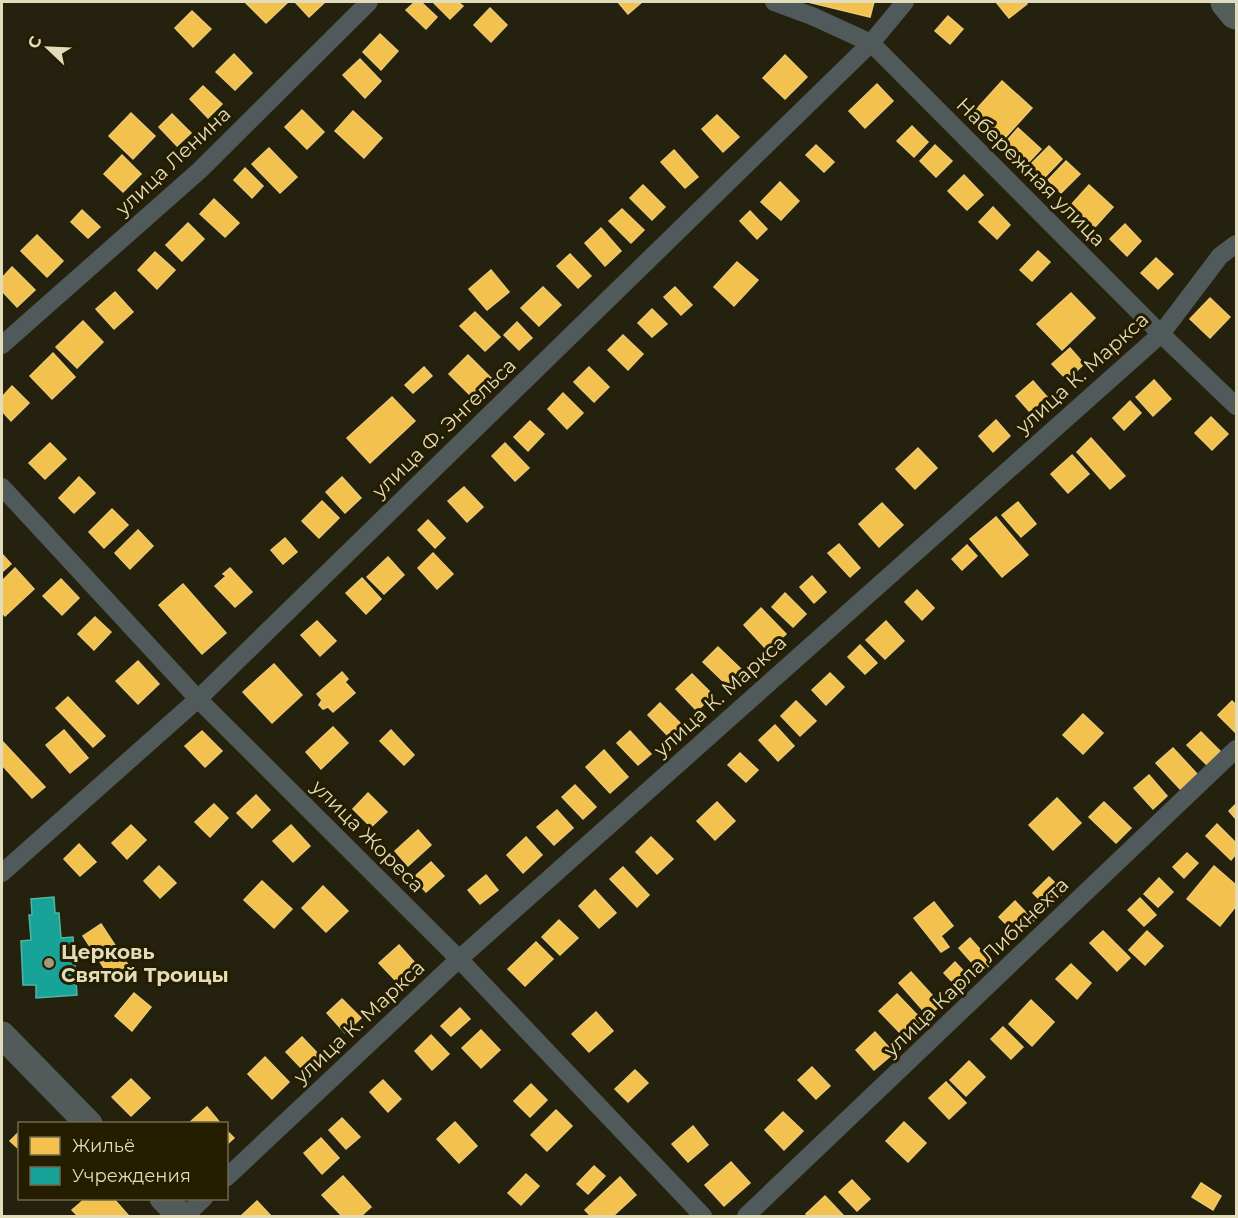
<svg xmlns="http://www.w3.org/2000/svg" width="1238" height="1218" font-family="Montserrat,sans-serif">
  <style>
    .homes { fill: #f2c14e; stroke: #edc96f; stroke-width: 1.5 }
    .public { fill: #17a398; stroke: #54b4a2; stroke-width: 1.5 }
    .lines { fill: none; stroke-linecap: round; stroke-linejoin: round }
    .street { stroke: #515a5a; stroke-width: 18 }
    .secondary { stroke: #525b59; stroke-width: 27 }
    .highway { stroke: #545e5a; stroke-width: 33 }
    .poi-dot { fill: #a09b7e; stroke: #241d00; stroke-width: 2 }
    .labels { text-anchor: middle; dominant-baseline: central; stroke-width: 6; stroke-linejoin: round; paint-order: stroke }
    .street-label { font-size: 20px; fill: #e2dcbb; stroke: #241d00 }
    .poi-label { font-size: 20px; font-weight: bold; fill: #e2dcbb; stroke: #241d00; text-anchor: start }
  </style>
  <rect width="100%" height="100%" fill="#24210e"/>
  <path class="homes" d="M245,2h43l-22,21z
    M298,2h27l-16,15 -13,-14z
    M415,2h6l16,15 -11,12 -20,-19z
    M433,2h25l5,4 -13,13z
    M618,2h24l-14,12z
    M808,2h66l-4,15z
    M996,2h29l2,2 -18,14z
    M490,8l17,17 -16,17 -17,-17z
    M192,11l19,18 -18,18 -18,-19z
    M948,16l15,13 -13,15 -15,-13z
    M380,34l18,17 -17,19 -18,-18z
    M234,54l18,19 -17,17 -19,-18z
    M785,55l22,22 -22,22 -22,-21z
    M360,59l21,22 -16,17 -22,-23z
    M1002,81l30,27 -28,31 -30,-27z
    M877,84l16,17 -28,27 -16,-17z
    M203,86l19,18 -14,14 -18,-19z
    M302,110l22,22 -17,17 -22,-22z
    M353,111l29,27 -18,20 -29,-27z
    M131,113l24,23 -22,23 -24,-23z
    M172,114l19,19 -14,13 -18,-19z
    M717,115l22,22 -16,15 -21,-23z
    M912,126l16,16 -14,15 -17,-16z
    M1018,128l23,21 -14,15 -22,-21z
    M816,145l18,17 -10,10 -18,-17z
    M935,145l17,16 -16,16 -16,-16z
    M1049,146l13,13 -18,19 -13,-14z
    M269,148l28,29 -17,16 -28,-29z
    M674,150l24,27 -13,11 -24,-26z
    M122,155l19,19 -18,18 -19,-18z
    M1066,161l14,13 -19,19 -13,-13z
    M245,168l18,18 -11,12 -18,-18z
    M964,175l19,20 -16,15 -19,-19z
    M780,182l19,19 -18,19 -20,-18z
    M643,185l22,22 -13,13 -22,-22z
    M1089,185l24,22 -18,20 -24,-22z
    M214,199l25,24 -14,14 -25,-23z
    M993,207l17,18 -13,14 -18,-17z
    M622,209l22,21 -13,13 -22,-22z
    M82,210l18,17 -12,11 -17,-16z
    M750,211l17,18 -10,10 -17,-18z
    M188,223l16,16 -22,22 -16,-16z
    M1125,224l16,17 -14,15 -17,-17z
    M601,228l20,23 -16,15 -20,-23z
    M37,235l26,26 -16,16 -26,-26z
    M1038,251l12,11 -18,19 -12,-11z
    M155,252l20,18 -18,19 -19,-19z
    M570,254l21,22 -13,12 -21,-22z
    M1156,258l17,16 -15,15 -17,-16z
    M737,262l21,18 -24,26 -20,-19z
    M12,267l23,23 -18,17 -15,-16v-13z
    M491,270l18,22 -22,18 -18,-21z
    M543,287l18,18 -22,21 -18,-18z
    M675,287l17,18 -11,10 -17,-18z
    M115,292l18,20 -19,17 -18,-20z
    M1071,293l24,25 -33,32 -25,-26z
    M1210,298l20,19 -20,21 -20,-19z
    M652,309l15,15 -15,13 -14,-14z
    M475,312l25,25 -15,14 -25,-25z
    M83,321l20,21 -26,26 -21,-21z
    M517,322l15,16 -13,12 -15,-15z
    M623,335l20,19 -15,16 -20,-20z
    M1070,348l14,16 -17,16 -15,-16z
    M53,353l22,24 -23,22 -22,-23z
    M468,355l23,23 -19,19 -23,-23z
    M424,367l8,9 -19,17 -8,-8z
    M589,367l20,20 -15,15 -20,-20z
    M1154,380l17,19 -18,17 -17,-19z
    M1033,381l14,16 -17,15 -14,-16z
    M12,386l17,17 -18,18 -9,-10v-14z
    M563,393l20,20 -16,16 -19,-20z
    M392,397l23,24 -45,42 -23,-25z
    M1130,401l11,12 -17,17 -11,-12z
    M1211,417l17,17 -16,16 -17,-17z
    M996,420l14,16 -17,16 -14,-16z
    M530,421l14,13 -16,17 -14,-14z
    M1091,438l34,38 -15,13 -33,-37z
    M50,443l16,16 -21,20 -16,-16z
    M505,443l24,25 -14,13 -23,-25z
    M918,448l19,20 -22,21 -19,-20z
    M1072,455l17,19 -21,19 -17,-19z
    M79,477l16,16 -21,20 -15,-15z
    M342,477l19,21 -16,15 -19,-21z
    M464,487l19,20 -16,15 -19,-21z
    M322,501l17,17 -20,20 -17,-17z
    M1018,502l18,22 -15,13 -19,-22z
    M882,503l21,22 -24,22 -20,-23z
    M112,509l16,16 -24,23 -15,-16z
    M996,517l32,38 -26,22 -32,-38z
    M428,520l17,18 -10,10 -17,-18z
    M138,530l15,16 -23,23 -15,-16z
    M285,538l12,14 -14,12 -12,-14z
    M839,544l21,24 -10,9 -22,-24z
    M967,545l10,11 -15,14 -10,-11z
    M433,553l20,21 -16,15 -19,-21z
    M2,554l9,10 -9,8z
    M388,557l16,18 -20,19 -17,-17z
    M15,568l19,21 -29,27 -3,-4v-31z
    M230,568l22,24 -17,15 -20,-21 11,-10 -3,-2z
    M812,576l14,16 -12,11 -14,-16z
    M362,578l19,21 -15,15 -20,-21z
    M61,579l18,19 -17,17 -19,-19z
    M183,584l43,49 -24,21 -43,-49z
    M917,590l17,18 -12,12 -17,-18z
    M785,593l21,21 -13,13 -21,-20z
    M761,608l25,26 -18,17 -24,-26z
    M95,617l16,15 -17,18 -16,-16z
    M317,621l19,20 -16,15 -19,-21z
    M886,621l18,20 -19,18 -19,-19z
    M860,645l17,18 -12,11 -17,-17z
    M718,647l24,23 -15,15 -24,-23z
    M138,661l21,23 -21,20 -22,-23z
    M274,664l28,31 -30,28 -29,-31z
    M342,672l6,7 -3,3 10,11 -22,19 -5,-5 -5,2 -4,-4 3,-5 -5,-6z
    M830,673l14,14 -18,18 -14,-15z
    M692,674l21,21 -16,16 -21,-22z
    M68,697l37,39 -12,11 -37,-39z
    M796,701l20,20 -16,15 -19,-20z
    M1232,701l4,4v28l-18,-18z
    M660,703l22,22 -13,12 -21,-22z
    M1083,714l20,19 -20,21 -20,-19z
    M775,725l19,21 -16,15 -19,-21z
    M333,727l15,16 -27,26 -15,-17z
    M64,730l24,28 -18,15 -24,-28z
    M391,730l23,25 -10,10 -24,-24z
    M202,731l20,20 -17,16 -20,-21z
    M630,731l21,23 -13,11 -21,-22z
    M1201,732l19,19 -13,14 -20,-20z
    M2,741l43,46 -13,11 -30,-33z
    M1173,748l24,26 -16,16 -25,-27z
    M604,750l24,27 -18,16 -24,-26z
    M740,753l18,17 -12,12 -18,-17z
    M1149,775l18,21 -14,13 -19,-21z
    M575,785l21,22 -13,12 -21,-22z
    M368,793l19,19 -16,15 -18,-18z
    M256,795l14,15 -18,18 -15,-15z
    M1057,798l24,25 -28,27 -24,-25z
    M717,802l18,19 -20,19 -18,-19z
    M1104,802l27,26 -15,15 -27,-26z
    M214,804l14,14 -18,19 -15,-15z
    M1236,804v15l-7,-8z
    M557,810l16,18 -19,17 -17,-18z
    M1217,824l19,19v11l-5,6 -25,-24z
    M131,825l15,15 -19,19 -15,-16z
    M291,825l19,21 -17,16 -20,-21z
    M418,830l13,15 -23,21 -13,-15z
    M526,837l16,18 -19,18 -16,-18z
    M651,837l22,22 -16,15 -21,-22z
    M79,844l17,18 -16,14 -16,-17z
    M1187,853l11,10 -14,15 -11,-11z
    M431,862l13,14 -18,16 -13,-14z
    M159,866l17,17 -16,15 -16,-17z
    M1214,866l22,19v21l-16,20 -33,-27z
    M623,867l26,28 -12,12 -27,-28z
    M486,875l12,15 -18,14 -12,-14z
    M1049,877l15,15 -16,16 -15,-15z
    M1159,878l14,14 -15,15 -14,-13z
    M262,881l30,28 -18,19 -30,-28z
    M323,886l25,25 -22,21 -24,-24z
    M595,890l21,23 -17,15 -20,-22z
    M1140,898l16,17 -12,11 -16,-16z
    M1015,901l19,20 -16,15 -19,-19z
    M934,902l19,24 -12,10 8,11 -8,5 -27,-34z
    M559,920l19,18 -18,17 -18,-18z
    M101,924l29,44 -18,12 -29,-44z
    M1103,931l27,27 -13,13 -27,-28z
    M1147,931l16,15 -18,19 -16,-15z
    M970,938l22,25 -11,10 -22,-25z
    M536,942l17,17 -28,27 -17,-17z
    M399,945l16,18 -19,18 -17,-18z
    M955,962l16,17 -11,11 -16,-17z
    M1071,964l20,19 -14,16 -21,-20z
    M911,972l30,33 -13,11 -29,-33z
    M134,993l17,14 -19,24 -17,-15z
    M897,994l25,26 -18,17 -25,-26z
    M342,999l19,19 -16,15 -18,-20z
    M1031,1000l23,22 -22,24 -23,-22z
    M460,1008l10,11 -19,17 -10,-10z
    M596,1012l17,19 -24,21 -17,-18z
    M1003,1027l20,20 -12,12 -20,-20z
    M481,1030l19,20 -19,18 -19,-20z
    M875,1032l19,21 -20,17 -18,-20z
    M431,1035l18,19 -17,16 -17,-19z
    M302,1037l18,19 -16,15 -18,-19z
    M265,1057l24,25 -17,17 -24,-25z
    M969,1061l16,16 -19,19 -16,-16z
    M812,1067l18,19 -14,13 -18,-19z
    M635,1070l13,13 -20,19 -13,-13z
    M131,1079l19,19 -19,18 -19,-19z
    M383,1080l18,19 -13,13 -18,-20z
    M946,1082l20,21 -17,16 -20,-21z
    M531,1084l16,16 -17,17 -16,-16z
    M207,1107l14,17h-33z
    M556,1110l16,16 -25,25 -16,-16z
    M783,1112l20,19 -19,19 -19,-20z
    M342,1118l18,19 -14,12 -17,-19z
    M455,1122l22,24 -18,17 -22,-24z
    M904,1122l22,21 -18,19 -22,-21z
    M693,1126l15,19 -20,17 -16,-18z
    M226,1130l8,8 -8,7z
    M20,1131v19l-10,-9z
    M321,1138l18,20 -17,16 -18,-21z
    M731,1162l19,21 -26,23 -19,-21z
    M594,1166l11,10 -17,18 -11,-10z
    M526,1174l13,12 -18,19 -13,-12z
    M343,1176l28,31 -10,9h-19l-20,-21z
    M620,1177l16,18 -23,21h-22l-6,-6z
    M852,1180l18,19 -13,12 -18,-19z
    M1201,1183l20,13 -8,14 -21,-13z
    M825,1196l18,19 -2,1h-32l-3,-2z
    M86,1198h27l15,17 -2,1h-48l-6,-6z
    M257,1201l14,15h-30z"/>
  <path class="public" d="M54,897l1,16h4l2,25 12,-1 4,58 -41,3v-13h-13l-2,-44 10,-1 -2,-25h3l-1,-16z"/>
  <g class="lines">
    <path class="street" d="M774,2l38,14 59,27 290,291 75,72
      M2,345l198,-175 169,-168
      M2,487l196,212 261,260 244,257
      M2,873l196,-174 673,-656 34,-41
      M226,1178l233,-219 702,-625 59,-78 16,-12
      M185,1216l19,-18
      M746,1216l490,-467"/>
    <path class="secondary" d="M2,1035l87,89
      M163,1198l18,18"/>
    <path class="highway" d="M1227,2l9,11"/>
  </g>
  <circle class="poi-dot" cx="49" cy="963" r="6"/>
  <g class="labels">
    <g class="street-label">
      <text transform="translate(173 161) rotate(-43)">улица Ленина</text>
      <text transform="translate(1031 172) rotate(45)">Набережная улица</text>
      <text transform="translate(1082 373) rotate(-42)">улица К. Маркса</text>
      <text transform="translate(444 428) rotate(-44)">улица Ф. Энгельса</text>
      <text transform="translate(720 696) rotate(-42)">улица К. Маркса</text>
      <text transform="translate(368 836) rotate(45)">улица Жореса</text>
      <text transform="translate(976 967) rotate(-44)">улица Карла Либкнехта</text>
      <text transform="translate(359 1022) rotate(-43)">улица К. Маркса</text>
    </g>
    <g class="poi-label">
      <text x="61" y="952">Церковь<tspan x="61" dy="23">Святой Троицы</tspan></text>
    </g>
  </g>
  <rect width="1238" height="1218" fill="none" stroke="#e2dcbb" stroke-width="6"/>
  <rect x="18" y="1122" width="210" height="78" fill="#241d00" stroke="#70694b" stroke-width="1.5"/>
  <rect x="30" y="1137" width="30" height="18" fill="#f2c14e" stroke="#70694b" stroke-width="1.5"/>
  <text x="72" y="1152" font-size="18" fill="#e2dcbb">Жильё</text>
  <rect x="30" y="1167" width="30" height="18" fill="#17a398" stroke="#70694b" stroke-width="1.5"/>
  <text x="72" y="1182" font-size="18" fill="#e2dcbb">Учреждения</text>
  <g transform="translate(48 48) rotate(293)" stroke="#241d00" stroke-width="4.5" paint-order="stroke">
  <path d="M0-4.5L10 22L0 15L-10 22Z" fill="#e2dcbb"/>
  <text y="-9" font-size="16" font-weight="bold" text-anchor="middle" fill="#e2dcbb">С</text>
  </g>
</svg>
